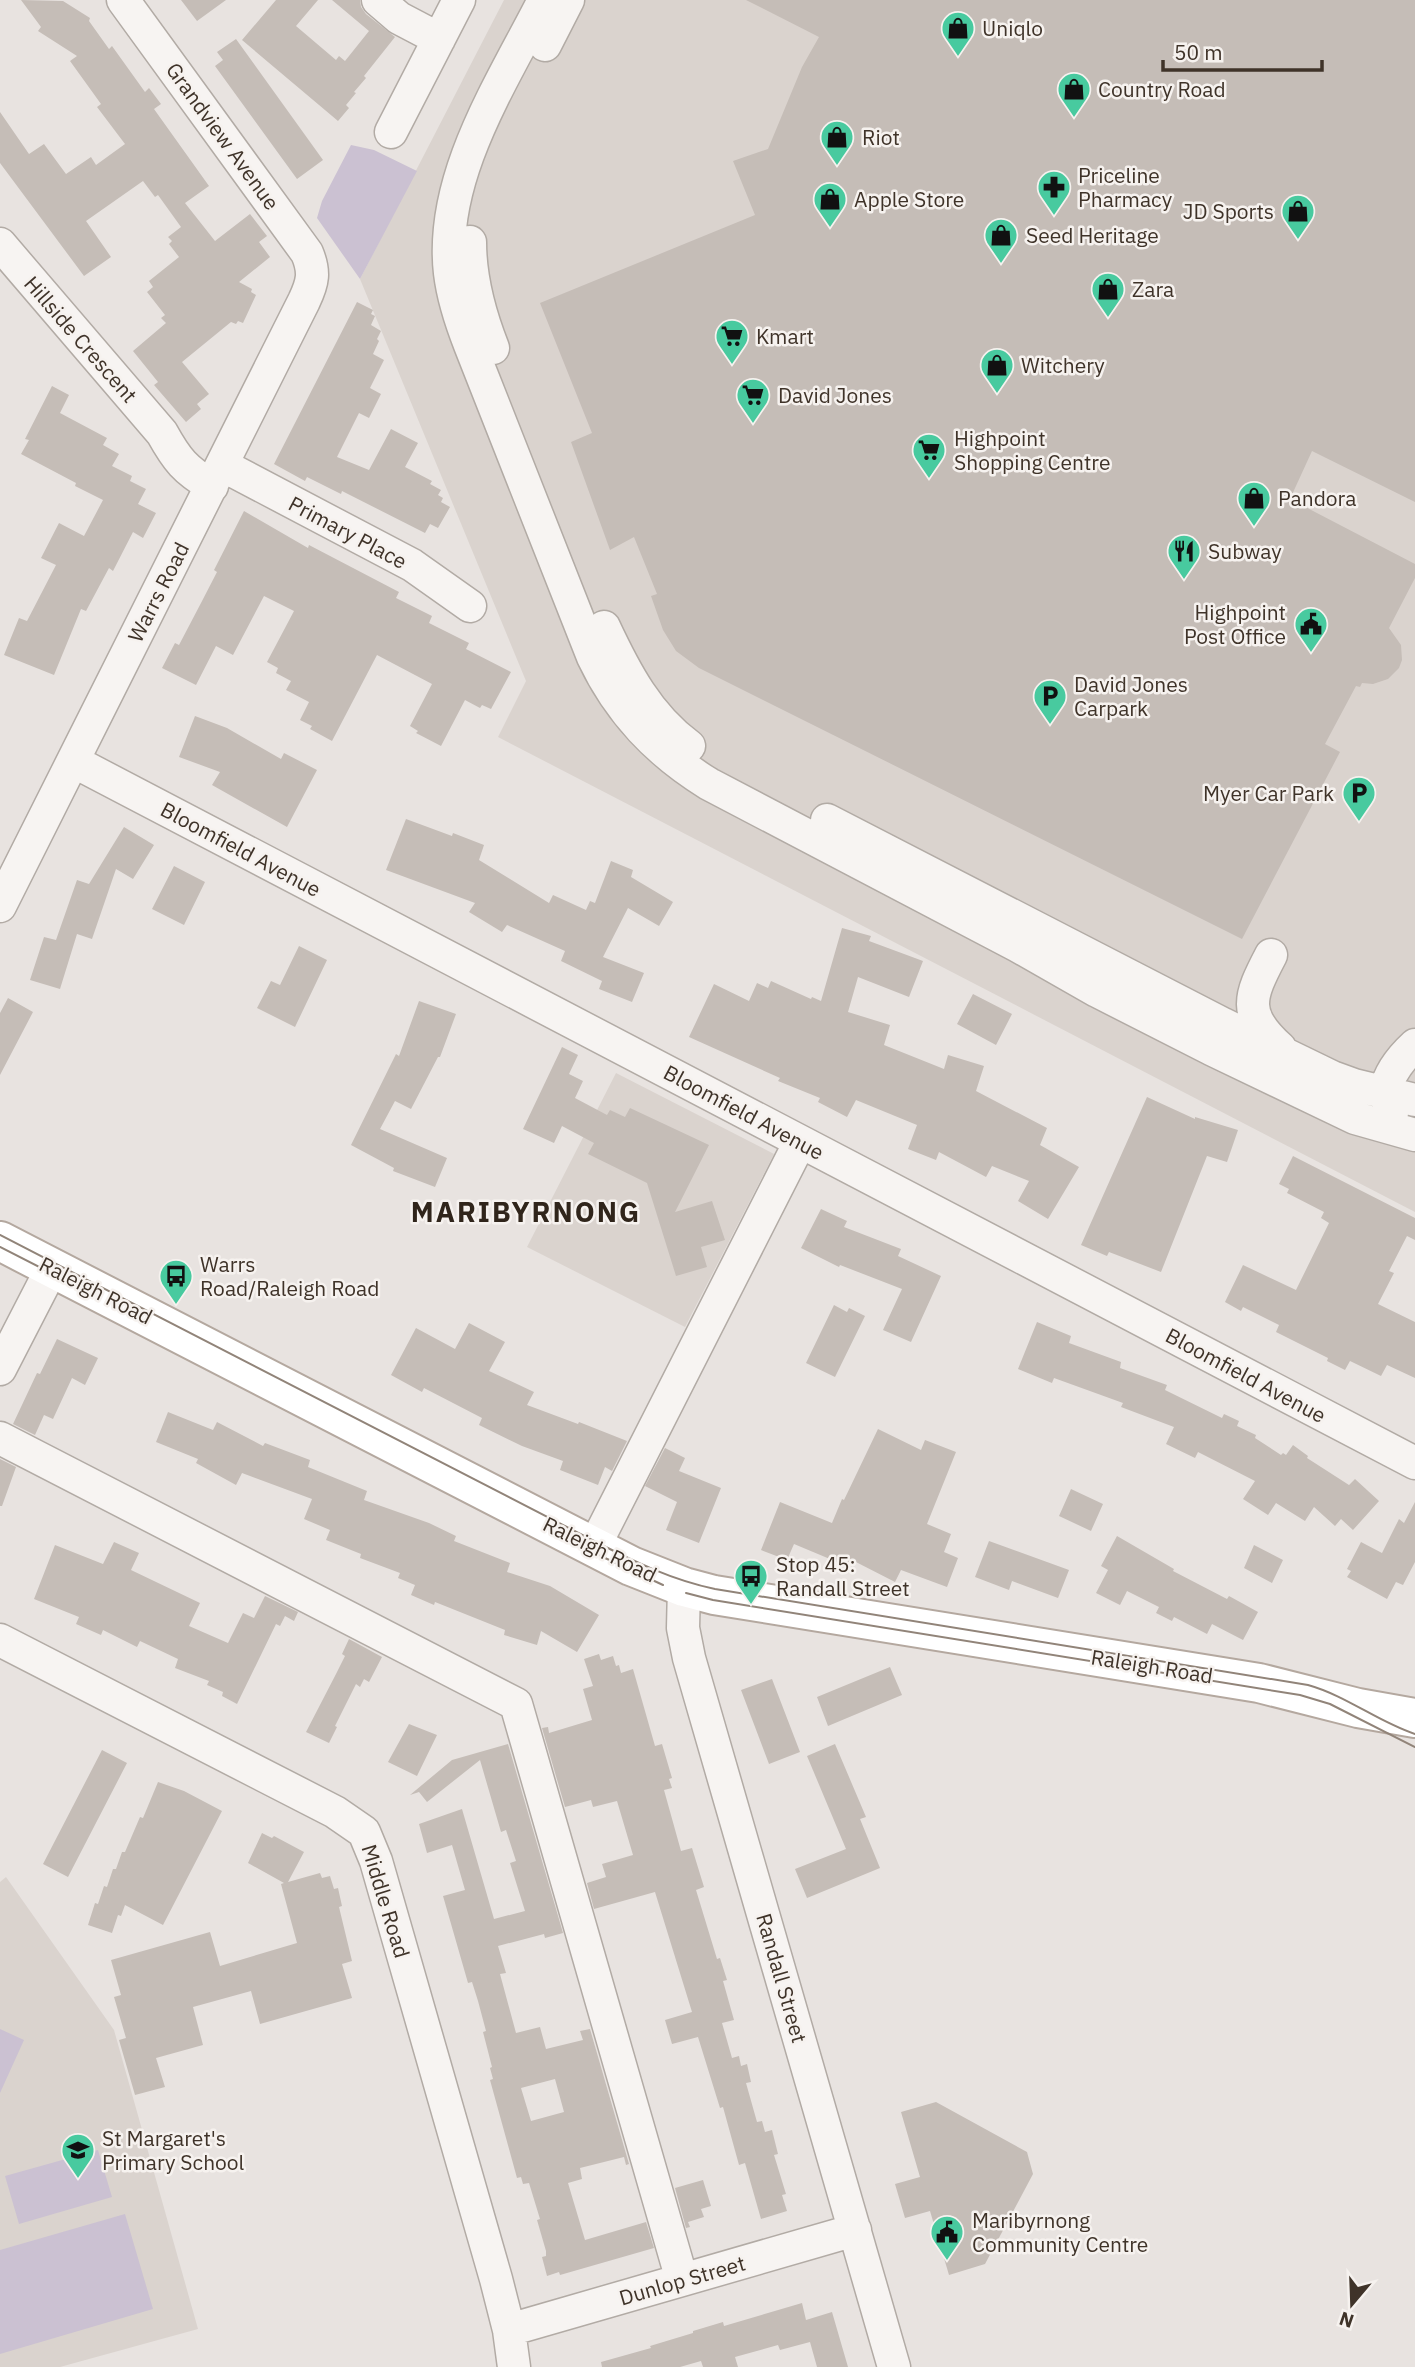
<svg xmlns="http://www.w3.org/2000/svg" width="1415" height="2367" font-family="'IBM Plex Sans',sans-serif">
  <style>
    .built { fill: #dad3ce }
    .green { fill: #cbc1d2 }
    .building { fill: #c5bdb7; fill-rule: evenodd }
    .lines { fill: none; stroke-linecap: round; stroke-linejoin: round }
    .minor-casing { stroke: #b2aba5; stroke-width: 35 }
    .major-casing { stroke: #b4a89f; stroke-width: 42 }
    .minor { stroke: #f7f4f2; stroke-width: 32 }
    .major { stroke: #fff; stroke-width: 38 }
    .tram { stroke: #918479; stroke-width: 2 }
    .labels { text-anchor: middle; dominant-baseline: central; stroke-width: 5; stroke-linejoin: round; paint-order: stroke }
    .poi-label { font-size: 21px; fill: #3f3329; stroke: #f6f2ef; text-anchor: start }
    .street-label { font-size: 21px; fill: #3f3329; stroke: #f6f2ef }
    .district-label { font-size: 28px; font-weight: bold; letter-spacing: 2px; fill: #30251b; stroke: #f6f2ef }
  </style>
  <rect width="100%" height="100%" fill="#e8e3e0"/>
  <path class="built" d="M504,0h911v1212l-917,-475 28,-56 -166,-402z
    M616,1073l158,81 -89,173 -158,-80z
    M6,1877l108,153 84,299 -138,38h-60v-485z"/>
  <path class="green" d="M351,145l23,5 43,21 -57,108 -43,-61 5,-17z
    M0,2029l24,11 -24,53z
    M98,2150l14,47 -93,27 -14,-48z
    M125,2214l28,95 -153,45v-104z"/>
  <path class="building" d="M21,0l42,1 27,17 -1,3 20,28 3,-3 33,46 4,-4 12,16 -7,5 55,77 -24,17 30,38 35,-27 17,22 -8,6 11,15 -31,25 13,7 -1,3 5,3 -13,28 -5,-2 -2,3 -5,-2 -49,40 27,32 -12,10 4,5 -15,13 -32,-37 4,-3 -25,-31 33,-28 -5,-5 4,-3 -18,-23 6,-5 -4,-6 30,-24 -10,-13 3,-3 -4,-4 13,-10 -23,-32 -3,2 -12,-16 -57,40 25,36 -27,19 -84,-113v-51l29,42 15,-10 22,30 25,-17 5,8 29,-21 -28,-37 4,-3 -31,-43 7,-5 -39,-25 3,-4z
    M181,0h45l-29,21z
    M276,0h42l-22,26 40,34 3,-4 6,5 24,-30 -37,-31h28l1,7 5,7 29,23 -31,39 2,2 -12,14 2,1 -10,12 3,3 -11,13 -96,-81z
    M746,0h669v502l-103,-51 -22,48 125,65v14l-26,50 12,17 1,15 -3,8 -11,11 -15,5 -11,-1 -2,4 -4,-1 -31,58 15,8 -98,187 -543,-271 -23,-17 -13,-21 -12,-34 6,-2 -23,-57 -24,13 -39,-108 21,-9 -52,-130 215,-88 -22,-54 35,-12 34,-82 17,-30z
    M236,39l87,121 -26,19 -82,-113 8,-6 -6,-8z
    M357,302l16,8 -2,4 4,2 -4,9 10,6 -4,8 2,2 -6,13 11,6 -14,28 11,6 -12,24 -10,-5 -22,44 32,13 22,-41 27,14 -13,24 27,14 -2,3 11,6 -3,5 5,3 -2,4 9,5 -12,21 -8,-4 -5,9 -83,-42 -1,3 -34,-17 -2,4 -31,-17z
    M52,386l17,9 -9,18 47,25 -4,7 16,9 -7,12 20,10 -2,5 16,8 -8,15 18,9 -13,25 -10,-6 -20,39 -4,-3 -23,43 -5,-2 -27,66 -50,-20 15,-37 8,3 29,-56 -15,-7 18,-35 25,13 19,-36 -28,-14 1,-3 -55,-29 8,-14 -4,-1z
    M244,511l64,37 1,-3 90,47 -3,6 36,18 -3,7 40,20 -3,6 45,23 -20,37 -9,-4 -2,3 -15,-8 -24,46 -25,-13 2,-2 -8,-5 22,-42 -55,-29 -45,86 -22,-12 2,-3 -12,-6 9,-18 -23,-12 5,-9 -15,-8 2,-5 -11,-6 27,-51 -30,-15 -31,59 -17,-9 -20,39 -34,-17 13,-25 4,2 22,-42 16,-31 -3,-2z
    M195,716l32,12 54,31 3,-6 33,17 -30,57 -75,-42 8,-13 -41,-15z
    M406,819l46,17 1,-3 31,12 -5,15 70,43 4,-8 33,15 4,-9 5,2 16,-42 22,9 -2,7 42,25 -14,24 -31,-18 -25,49 41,16 -12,29 -33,-13 3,-8 -41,-20 4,-10 -58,-26 -5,7 -33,-20 6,-9 -89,-33z
    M124,827l30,18 -21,34 -17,-10 -24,70 -15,-5 -17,55 -30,-9 14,-43 12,3 21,-60 12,4z
    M174,866l31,16 -21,43 -32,-16z
    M842,928l29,8 -2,5 54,20 -14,36 -51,-20 -10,35 42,13 -6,20 60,24 4,-14 36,11 -8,25 71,37 -7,17 39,22 -31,52 -30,-18 11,-20 -37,-15 -6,11 -47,-25 -3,8 -28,-11 9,-24 -61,-25 -9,17 -29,-15 2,-4 -42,-17 2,-3 -91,-41 25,-53 35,17 8,-18 11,5 3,-7 40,18 1,-2 9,4z
    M299,946l28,14 -32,67 -38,-19 14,-27 9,4z
    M973,994l39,20 -16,31 -39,-21z
    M8,998l25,14 -33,63v-62z
    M419,1001l37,13 -16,43h-2l-27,52 -16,-8 -15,28 67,29 -12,29 -42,-16 1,-3 -43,-23 45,-91 3,2z
    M562,1047l16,8 -9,19 14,7 -8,17 32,17 3,-5 15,7 5,-9 79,37 -34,67 37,-11 13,39 -24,7 6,20 -31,9 -29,-93 -59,-29 6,-11 -32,-17 -8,17 -31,-14z
    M1147,1097l48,22v-2l43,13 -11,32 -20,-6 -46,116 -52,-20 -2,4 -26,-11z
    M1293,1156l122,62v22l-8,-4 -18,35 5,2 -16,31 37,18v56l-28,-13 -6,11 -31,-15 -5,9 -18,-9 1,-3 -52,-26 3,-7 -36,-18 -2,4 -16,-9 18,-37 53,25 33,-67 -8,-5 3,-6 -37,-19 2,-4 -10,-5z
    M821,1209l26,12 -3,6 57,22 -3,7 43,20 -30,66 -28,-12 19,-41 -62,-24 -1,2 -38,-19z
    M834,1305l13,7 2,-4 16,8 -30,61 -29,-14z
    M1037,1322l34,14 -2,7 52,19 -1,6 47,17 -2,5 57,28 2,-4 15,7 -2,5 19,9 -1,3 26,17 2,-2 3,2 7,-10 15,11 -1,2 42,27 6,-6 24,22 -26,29 -12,-11 -6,7 -21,-19 -9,14 -29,-18 -8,12 -25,-16 12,-18 -57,-29 -3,6 -29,-14 8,-17 -53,-20 2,-4 -69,-25 -2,5 -34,-14z
    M469,1323l36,19 -16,29 45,21 -7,13 51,19 1,-2 48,19 -15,30 -7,-4 -7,18 -38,-15 3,-9 -41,-15 -43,-21 3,-7 -58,-30 -2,4 -31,-17 25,-47 39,21z
    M57,1339l41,19 -13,27 -13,-7 -19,41 -9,-4 -9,20 -22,-11 24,-51 3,1z
    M168,1412l45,18 4,-8 46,24 2,-3 45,17 -2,7 59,24 -3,9 65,23 27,13 -2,5 56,22 -3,9 43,14 49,29 -22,37 -36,-21 -4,14 -33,-10 1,-5 -70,-28 -1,3 -23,-10 4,-10 -17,-7 2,-5 -40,-15 1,-4 -35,-14 4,-10 -26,-11 8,-20 -70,-26 -6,12 -40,-22 2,-4 -42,-17z
    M878,1429l43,21 4,-10 31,12 -29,72 24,10 -7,18 14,6 -11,29 -46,-17 -6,12 -43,-22 -3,7 -55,-23 -7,16 -26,-10 19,-48 52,21 10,-24 2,1z
    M665,1448l20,10 -6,13 42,17 -22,55 -33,-13 11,-28 -32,-16z
    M0,1459l16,8 -14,39h-2z
    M1071,1489l32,15 -12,27 -32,-15z
    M1415,1502v60l-12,23 -7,-3 -9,17 -40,-22 4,-6 -4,-2 14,-27 21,11 17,-34 5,4z
    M1117,1536l57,33 -1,2 54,28 2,-3 29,16 -15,28 -31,-16 -5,10 -33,-17 -2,4 -16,-8 3,-6 -32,-16 -7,14 -24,-12 12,-23 -7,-4z
    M989,1541l80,29 -11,28 -46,-17 -3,9 -34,-13z
    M114,1542l25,11 -8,17 69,33 -11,23 39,17 15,-30 11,5 11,-22 33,16 -4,9 -9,-5 -5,10 -4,-2 -39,80 -15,-8 1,-4 -16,-7 2,-4 -34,-13 3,-9 -38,-18 -3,6 -34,-17 -2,5 -25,-11 3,-7 -45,-18 21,-54 48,19z
    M1254,1545l29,15 -11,23 -28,-15z
    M349,1639l33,18 -13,25 -5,-3 -4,8 -4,-3 -21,42 2,1 -8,16 -23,-11 30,-58 9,-18 -3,-2z
    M599,1654l2,6 12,-4 3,10 3,-1 2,8 12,-4 22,77 7,-2 10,34 -3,1 3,9 -8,2 17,61 11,-3 12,39 -8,3 21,69 3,-1 7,22 -4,1 11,39 -12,3 10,35 7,-2 2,10 6,-2 4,18 -5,1 11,39 5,-1 3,11 7,-2 6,24 -4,1 12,39 -4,1 5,16 -26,8 -16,-56 -6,2 -16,-58 -3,1 -22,-71 -26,7 -7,-24 27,-8 -37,-120 -61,17 -7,-26 19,-6 -4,-13 31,-9 -16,-54 -24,6 -2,-7 -26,7 -23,-79 6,-1 1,6 43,-13 -9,-31 10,-3 -9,-27z
    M890,1667l12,28 -74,31 -11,-29z
    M772,1679l28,73 -31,12 -28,-74z
    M409,1724l28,11 -20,41 -29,-14z
    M508,1744l55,189 -18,5 -1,-4 -46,12 8,27 -6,1 16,59 24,-6 6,22 37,-9 -3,-9 10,-2 39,135 -3,1 -2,-8 -44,11 2,11 -14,4 17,57 61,-18 8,26 -94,27 -1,-3 -12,4 -5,-19 4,-1v-5l-9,-31 3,-1 -11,-36 -6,1 -2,-7 -4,1 -27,-98 3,-1 -3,-11 2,-1 -9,-35 3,-1 -8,-30 -6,-19 -4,1 -25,-87 22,-6 -13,-45 -25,8 -8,-29 43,-15 32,110 31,-8 -15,-48 6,-2 -10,-31 -5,2 -21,-72 -53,42 -8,-10 -9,3 42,-35zM555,2079l9,33 -33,9 -10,-33z
    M835,1744l31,73 -6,2 20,49 -73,30 -12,-29 51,-20 -39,-93z
    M102,1750l25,13 -59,114 -25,-13z
    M158,1782l26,9 38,20 -59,114 -38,-20 -4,11 -3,-1 -6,18 -24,-8 7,-22 3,1 6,-18 3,1 6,-18h3l6,-17h3l15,-35 3,1z
    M262,1833l10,5 2,-2 30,16 -16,30 32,-9 2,5 8,-2 4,13 4,-1 4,18 -3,1 13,54 -10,3 10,34 -92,26 -9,-33 -58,16 10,38 -47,13 9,29 -30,8 -16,-55 7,-2 -12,-41 7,-2 -10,-35 99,-28 10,34 77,-23 -16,-59 3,-1 -36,-20z
    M936,2102l91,50 6,22 -48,90 -36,11 -19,-64 -25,7 -10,-34 25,-7 -19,-65z
    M703,2180l8,26 -10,3 3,8 -16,5 2,5 -4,1 -11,-40z
    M802,2303l4,17 26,-8 16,55h-31l-7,-25 -30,8 -2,-5 -43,12 3,10h-35l-2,-6 -21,6h-78l-1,-5 50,-14 -1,-2 43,-13v-2l30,-9 1,4z"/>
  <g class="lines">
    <defs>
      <path id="minor" d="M378,0l21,18 40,21
        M544,0c-42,83 -105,177 -94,273 3,25 11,49 20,72l123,312c26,55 64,95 116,127l309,162 79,45 114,58 144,69 60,17
        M545,45l23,-45
        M391,132l68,-132
        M470,242c0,36 10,73 23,106
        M0,244l162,189c15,27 23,37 50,53
        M222,465l190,100 58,41
        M604,627c21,45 44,89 85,119
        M73,761l1342,702
        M827,820l396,204 109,53 22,8 61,15
        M0,906l304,-605c9,-19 11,-29 3,-48l-184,-253
        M1271,955c-22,42 -29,59 9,93
        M1392,1113c-2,-7 -7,-16 -6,-23 3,-17 16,-33 29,-45
        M0,1369l52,-101
        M0,1438l516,266 166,576
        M594,1547l206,-405
        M684,1587l-1,41 6,30 205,709
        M0,1640l335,172 29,20 12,29 120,418 13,51 5,37
        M509,2330l346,-100"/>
      <path id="major" d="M0,1241l631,325 53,21 30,8 545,88 99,25 57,10"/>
    </defs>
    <use href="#minor" class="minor-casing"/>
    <use href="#major" class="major-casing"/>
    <use href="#minor" class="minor"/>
    <use href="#major" class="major"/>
    <path class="tram" d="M0,1235l596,307c39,20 76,38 119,47l593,96c39,11 70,37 107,49
      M0,1247l49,25
      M590,1551l73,34
      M686,1593l27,7 587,95 30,9 85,43"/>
  </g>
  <defs>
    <symbol id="shop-pin" viewBox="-11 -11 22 30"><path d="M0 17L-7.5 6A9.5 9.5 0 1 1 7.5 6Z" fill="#48ca9f" stroke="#f6f2ef"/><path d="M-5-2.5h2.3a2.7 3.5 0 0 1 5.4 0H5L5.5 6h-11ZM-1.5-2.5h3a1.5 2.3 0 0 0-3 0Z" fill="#111"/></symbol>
    <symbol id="pharmacy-pin" viewBox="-11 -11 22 30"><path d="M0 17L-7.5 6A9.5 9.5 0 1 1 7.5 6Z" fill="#48ca9f" stroke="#f6f2ef"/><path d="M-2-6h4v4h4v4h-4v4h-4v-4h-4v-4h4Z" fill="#111"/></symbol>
    <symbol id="supermarket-pin" viewBox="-11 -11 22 30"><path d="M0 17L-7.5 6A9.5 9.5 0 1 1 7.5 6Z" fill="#48ca9f" stroke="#f6f2ef"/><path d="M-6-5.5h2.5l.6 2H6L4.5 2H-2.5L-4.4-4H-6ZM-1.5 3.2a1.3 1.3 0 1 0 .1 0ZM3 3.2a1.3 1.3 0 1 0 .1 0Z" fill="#111"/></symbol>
    <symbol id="restaurant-pin" viewBox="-11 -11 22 30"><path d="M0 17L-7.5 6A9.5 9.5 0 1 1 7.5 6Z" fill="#48ca9f" stroke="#f6f2ef"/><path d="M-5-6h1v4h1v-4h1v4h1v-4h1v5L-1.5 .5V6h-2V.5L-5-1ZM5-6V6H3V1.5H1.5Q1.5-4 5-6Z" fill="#111"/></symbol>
    <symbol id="civic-pin" viewBox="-11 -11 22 30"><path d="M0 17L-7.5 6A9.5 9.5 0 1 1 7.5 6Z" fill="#48ca9f" stroke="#f6f2ef"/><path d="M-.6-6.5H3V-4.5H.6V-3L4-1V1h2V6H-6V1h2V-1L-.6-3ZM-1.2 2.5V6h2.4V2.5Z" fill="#111"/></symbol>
    <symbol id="parking-pin" viewBox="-11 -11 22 30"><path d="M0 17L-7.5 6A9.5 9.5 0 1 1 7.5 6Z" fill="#48ca9f" stroke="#f6f2ef"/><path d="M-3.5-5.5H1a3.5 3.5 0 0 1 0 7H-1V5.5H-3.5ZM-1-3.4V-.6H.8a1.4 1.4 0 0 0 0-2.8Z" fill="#111"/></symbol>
    <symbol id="bus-pin" viewBox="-11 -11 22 30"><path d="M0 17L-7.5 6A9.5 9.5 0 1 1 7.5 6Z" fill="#48ca9f" stroke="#f6f2ef"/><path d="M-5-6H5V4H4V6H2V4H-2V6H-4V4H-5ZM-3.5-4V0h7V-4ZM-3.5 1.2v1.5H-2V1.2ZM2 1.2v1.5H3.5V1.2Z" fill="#111"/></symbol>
    <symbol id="school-pin" viewBox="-11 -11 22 30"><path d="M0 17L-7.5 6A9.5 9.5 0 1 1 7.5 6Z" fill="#48ca9f" stroke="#f6f2ef"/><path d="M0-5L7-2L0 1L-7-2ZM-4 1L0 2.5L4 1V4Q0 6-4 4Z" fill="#111"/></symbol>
  </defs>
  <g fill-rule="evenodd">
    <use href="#shop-pin" x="939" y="9" width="38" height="52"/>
    <use href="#shop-pin" x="1055" y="70" width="38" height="52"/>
    <use href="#shop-pin" x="818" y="118" width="38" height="52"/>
    <use href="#pharmacy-pin" x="1035" y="168" width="38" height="52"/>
    <use href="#shop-pin" x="811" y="180" width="38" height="52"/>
    <use href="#shop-pin" x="1279" y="192" width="38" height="52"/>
    <use href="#shop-pin" x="982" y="216" width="38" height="52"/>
    <use href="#shop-pin" x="1089" y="270" width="38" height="52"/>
    <use href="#supermarket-pin" x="713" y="317" width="38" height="52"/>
    <use href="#shop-pin" x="978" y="346" width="38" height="52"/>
    <use href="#supermarket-pin" x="734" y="376" width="38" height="52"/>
    <use href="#supermarket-pin" x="910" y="431" width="38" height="52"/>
    <use href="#shop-pin" x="1235" y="479" width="38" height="52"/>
    <use href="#restaurant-pin" x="1165" y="532" width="38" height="52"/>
    <use href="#civic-pin" x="1292" y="605" width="38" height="52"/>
    <use href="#parking-pin" x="1031" y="677" width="38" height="52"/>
    <use href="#parking-pin" x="1340" y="774" width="38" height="52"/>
    <use href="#bus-pin" x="157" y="1257" width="38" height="52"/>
    <use href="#bus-pin" x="732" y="1557" width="38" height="52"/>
    <use href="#school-pin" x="59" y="2131" width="38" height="52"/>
    <use href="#civic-pin" x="928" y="2213" width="38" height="52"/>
  </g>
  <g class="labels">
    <g class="poi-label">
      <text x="982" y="28">Uniqlo</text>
      <text x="1098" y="89">Country Road</text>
      <text x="862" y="137">Riot</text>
      <text x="1078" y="175">Priceline<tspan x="1078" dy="24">Pharmacy</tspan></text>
      <text x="854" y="199">Apple Store</text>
      <text x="1274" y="211" text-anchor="end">JD Sports</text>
      <text x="1026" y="235">Seed Heritage</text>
      <text x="1132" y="289">Zara</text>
      <text x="756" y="336">Kmart</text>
      <text x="1021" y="365">Witchery</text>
      <text x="778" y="395">David Jones</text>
      <text x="954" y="438">Highpoint<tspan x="954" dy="24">Shopping Centre</tspan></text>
      <text x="1278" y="498">Pandora</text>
      <text x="1208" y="551">Subway</text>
      <text x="1286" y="612" text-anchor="end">Highpoint<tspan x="1286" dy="24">Post Office</tspan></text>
      <text x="1074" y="684">David Jones<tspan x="1074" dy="24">Carpark</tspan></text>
      <text x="1334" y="793" text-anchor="end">Myer Car Park</text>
      <text x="200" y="1264">Warrs<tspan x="200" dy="24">Road/Raleigh Road</tspan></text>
      <text x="776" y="1564">Stop 45:<tspan x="776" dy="24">Randall Street</tspan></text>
      <text x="102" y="2138">St Margaret's<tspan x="102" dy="24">Primary School</tspan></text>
      <text x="972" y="2220">Maribyrnong<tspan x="972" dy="24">Community Centre</tspan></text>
    </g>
    <g class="street-label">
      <text transform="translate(223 136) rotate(54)">Grandview Avenue</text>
      <text transform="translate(81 339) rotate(49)">Hillside Crescent</text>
      <text transform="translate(348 532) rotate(28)">Primary Place</text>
      <text transform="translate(158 592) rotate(-63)">Warrs Road</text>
      <text transform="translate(241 849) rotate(28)">Bloomfield Avenue</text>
      <text transform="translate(744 1112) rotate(28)">Bloomfield Avenue</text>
      <text transform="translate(96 1290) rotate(27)">Raleigh Road</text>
      <text transform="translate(1246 1375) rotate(28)">Bloomfield Avenue</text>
      <text transform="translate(600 1549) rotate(26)">Raleigh Road</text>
      <text transform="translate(1152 1666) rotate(9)">Raleigh Road</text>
      <text transform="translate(386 1901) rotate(73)">Middle Road</text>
      <text transform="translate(782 1978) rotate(74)">Randall Street</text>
      <text transform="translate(682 2280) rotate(-16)">Dunlop Street</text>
    </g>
    <g class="district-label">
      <text x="526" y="1211">MARIBYRNONG</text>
    </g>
  </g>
  <g transform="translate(1352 2304) rotate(199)" stroke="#f6f2ef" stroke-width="5" paint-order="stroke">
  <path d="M0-5L12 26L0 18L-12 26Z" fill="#3f3329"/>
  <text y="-10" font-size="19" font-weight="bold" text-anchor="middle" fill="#3f3329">N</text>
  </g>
  <path d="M1163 60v10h159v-10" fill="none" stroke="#3f3329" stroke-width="3.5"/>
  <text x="1174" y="60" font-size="21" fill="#3f3329" stroke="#f6f2ef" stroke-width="5" paint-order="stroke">50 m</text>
</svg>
